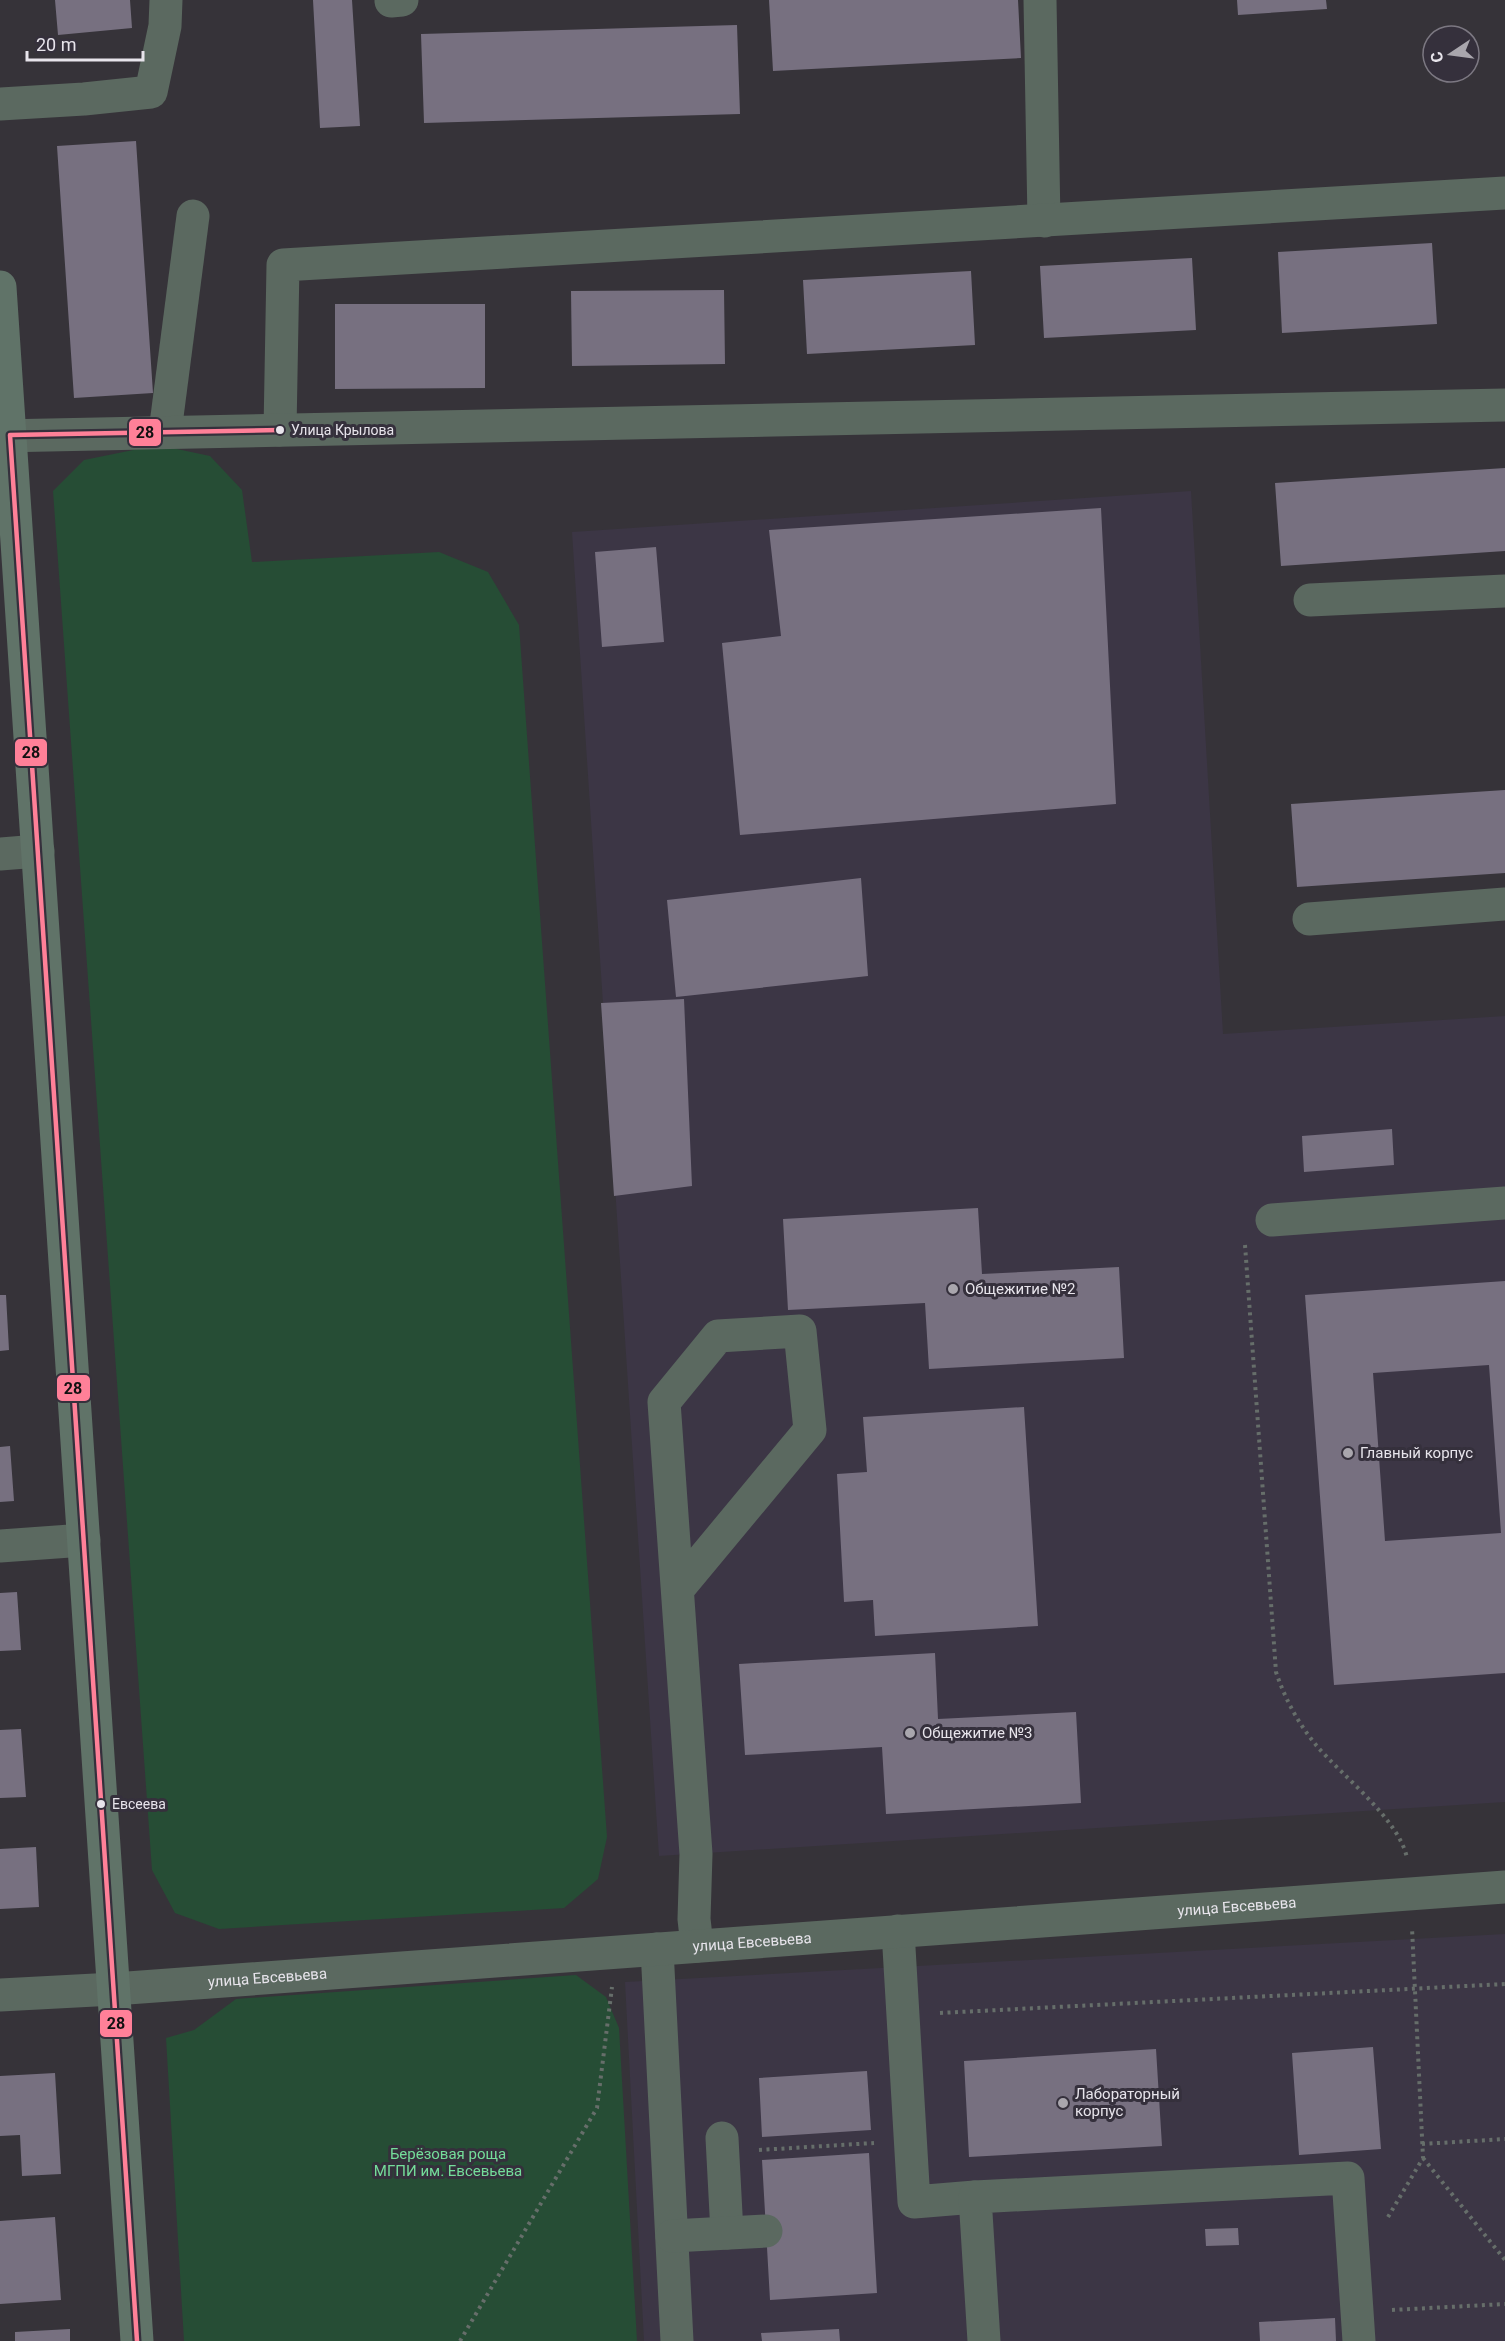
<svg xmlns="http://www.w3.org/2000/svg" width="1505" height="2341" font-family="Roboto,sans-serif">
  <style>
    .built { fill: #3c3645 }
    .green { fill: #264d35 }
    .building { fill: #777080; fill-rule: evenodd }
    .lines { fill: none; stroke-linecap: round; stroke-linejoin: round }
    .path { stroke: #666e6a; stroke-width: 4; stroke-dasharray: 3 4.5; stroke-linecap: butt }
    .minor { stroke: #5b6960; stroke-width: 33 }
    .major { stroke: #607368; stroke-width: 33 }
    .bus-1-casing { stroke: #35303c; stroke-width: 9 }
    .bus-1 { stroke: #ff8098; stroke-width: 4.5 }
    .bus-dot { fill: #e7e4eb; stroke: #35303c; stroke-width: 2 }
    .poi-dot { fill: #a9a6ad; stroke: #35303c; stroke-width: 2 }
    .labels { text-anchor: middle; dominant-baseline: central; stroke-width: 6; stroke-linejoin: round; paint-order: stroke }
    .bus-label { font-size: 14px; fill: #e7e4eb; stroke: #35303c; text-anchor: start }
    .poi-label { font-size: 15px; fill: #e7e4eb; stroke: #35303c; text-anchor: start }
    .street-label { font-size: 15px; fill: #e7e4eb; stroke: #35303c }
    .park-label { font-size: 15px; fill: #74dd9a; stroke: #35303c }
    .line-badge { stroke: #35303c; stroke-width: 2 }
    .pale-badge-label { font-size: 16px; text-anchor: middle; font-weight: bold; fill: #111 }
  </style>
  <rect width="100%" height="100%" fill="#363339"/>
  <path class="built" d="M1191,491l32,543 282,-18v786l-846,54 -87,-1324z
    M1505,1934v407h-861l-19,-359z"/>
  <path class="green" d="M158,445l52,11 32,34 10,72 187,-10 49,20 31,53 88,1212 -9,42 -34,29 -345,21 -44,-16 -23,-43 -99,-1379 31,-31z
    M576,1975l30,22 13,31 18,313h-453l-18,-303 28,-8 42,-31z"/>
  <path class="building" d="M55,0h75l2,28 -74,7z
    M313,0h39l8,126 -40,2z
    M769,0h249l3,58 -248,13z
    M1237,0h89l1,9 -89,6z
    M737,25l3,89 -316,9 -3,-89z
    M136,141l17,252 -79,5 -17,-252z
    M1432,243l5,81 -155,9 -4,-81z
    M1192,258l4,72 -152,8 -4,-72z
    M971,271l4,74 -168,9 -4,-74z
    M724,290l1,74 -153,2 -1,-75z
    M335,304h150v84l-150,1z
    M1505,468v83l-224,15 -6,-83z
    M1101,508l15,296 -376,31 -18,-192 59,-7 -12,-106z
    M656,547l8,95 -62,5 -7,-95z
    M1505,790v83l-208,14 -6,-83z
    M861,878l7,98 -192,21 -9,-97z
    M684,999l8,187 -78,10 -13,-193z
    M1392,1129l2,36 -90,7 -2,-36z
    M978,1208l4,66 137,-7 5,91 -195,11 -4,-66 -137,7 -5,-91z
    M1505,1281v392l-171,12 -29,-390zM1489,1365l12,168 -116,8 -12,-168z
    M0,1295h6l3,55 -9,1z
    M1024,1407l14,219 -163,10 -2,-36 -29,2 -7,-128 30,-2 -4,-55z
    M10,1446l4,55 -14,1v-55z
    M17,1592l4,58 -21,1v-58z
    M935,1653l3,66 138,-7 5,91 -195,11 -4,-67 -137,8 -6,-91z
    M21,1729l5,68 -26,1v-68z
    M36,1847l3,60 -39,2v-60z
    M1373,2047l8,102 -82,6 -7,-102z
    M1156,2049l6,97 -193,11 -5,-96z
    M867,2071l4,59 -109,7 -3,-59z
    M55,2073l6,101 -39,2 -2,-41 -20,1v-60z
    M869,2153l8,140 -107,7 -8,-140z
    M55,2217l6,83 -61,4v-83z
    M1238,2228l1,17 -33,1 -1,-17z
    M1335,2318l1,23h-76l-1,-19z
    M70,2329v12h-55v-9z
    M839,2329l1,12h-78l-1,-8z"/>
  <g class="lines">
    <path class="path" d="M1245,1245l31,427c9,27 22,51 40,73 26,31 83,74 91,113
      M940,2013l565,-29
      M1422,2144l83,-5
      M759,2150l115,-7
      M1423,2158l82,102
      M1388,2217l35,-59 -11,-230
      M1392,2310l113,-6
      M460,2341l137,-233 15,-121"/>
    <g class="minor">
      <path d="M1040,0l4,221"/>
      <path d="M391,1l11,-1"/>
      <path d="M0,104l84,-5 67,-7 14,-66 1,-26"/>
      <path d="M280,430l3,-165 1222,-72"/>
      <path d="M165,432l28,-216"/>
      <path d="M0,436l1505,-31"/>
      <path d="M1310,600l195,-9"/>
      <path d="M0,854l38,-3"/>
      <path d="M1309,919l196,-15"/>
      <path d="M1272,1220l233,-17"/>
      <path d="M0,1546l84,-6"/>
      <path d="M678,1589l132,-159 -10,-99 -82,5 -54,66 32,452 -2,65 3,27"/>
      <path d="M898,1931l16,271 61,-5"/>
      <path d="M657,1949l20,392"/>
      <path id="s1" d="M0,1995l114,-6 1391,-102"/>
      <path d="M722,2138l5,95"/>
      <path d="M672,2236l94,-5"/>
      <path d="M984,2341l-9,-144 373,-19 11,163"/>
    </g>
    <path class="major" d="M0,287l137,2054"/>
    <defs>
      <path id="bus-1" d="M10,435l127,1906
        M10,435l270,-5"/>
    </defs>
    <use href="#bus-1" class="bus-1-casing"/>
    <use href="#bus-1" class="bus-1"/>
  </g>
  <g class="bus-dot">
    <circle cx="280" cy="430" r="5"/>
    <circle cx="101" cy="1804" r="5"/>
  </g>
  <g class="poi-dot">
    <circle cx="953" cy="1289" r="6"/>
    <circle cx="1348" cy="1453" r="6"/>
    <circle cx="910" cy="1733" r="6"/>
    <circle cx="1063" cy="2103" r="6"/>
  </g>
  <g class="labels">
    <g class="bus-label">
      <text x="291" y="430">Улица Крылова</text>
      <text x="112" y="1804">Евсеева</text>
    </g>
    <g class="poi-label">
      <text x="965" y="1289">Общежитие №2</text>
      <text x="1360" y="1453">Главный корпус</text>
      <text x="922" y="1733">Общежитие №3</text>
      <text x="1075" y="2094">Лабораторный<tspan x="1075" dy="17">корпус</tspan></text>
    </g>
    <g class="street-label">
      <text stroke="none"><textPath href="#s1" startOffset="1240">улица Евсевьева</textPath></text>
      <text stroke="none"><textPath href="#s1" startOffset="754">улица Евсевьева</textPath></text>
      <text stroke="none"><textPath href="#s1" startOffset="268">улица Евсевьева</textPath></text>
    </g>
    <g class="park-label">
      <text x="448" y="2154">Берёзовая роща<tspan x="448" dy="17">МГПИ им. Евсевьева</tspan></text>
    </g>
  </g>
  <g class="line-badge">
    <rect x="128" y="418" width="34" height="29" rx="6" fill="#ff8098"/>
    <rect x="14" y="738" width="34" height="29" rx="6" fill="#ff8098"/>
    <rect x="56" y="1374" width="35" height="28" rx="6" fill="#ff8098"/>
    <rect x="99" y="2009" width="34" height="29" rx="6" fill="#ff8098"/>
  </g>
  <g class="pale-badge-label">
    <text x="145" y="438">28</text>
    <text x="31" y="758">28</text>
    <text x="73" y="1394">28</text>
    <text x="116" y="2029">28</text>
  </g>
  <g transform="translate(1451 54) rotate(257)"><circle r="28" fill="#35303c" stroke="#7c7882" stroke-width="1.5"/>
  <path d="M0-4.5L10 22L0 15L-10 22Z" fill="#a9a6ad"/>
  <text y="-9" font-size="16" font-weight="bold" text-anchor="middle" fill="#e7e4eb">С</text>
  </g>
  <path d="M27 51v9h116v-9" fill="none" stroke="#e7e4eb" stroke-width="3"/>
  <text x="36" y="51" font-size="18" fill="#e7e4eb" stroke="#35303c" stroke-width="4.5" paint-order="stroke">20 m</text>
</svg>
